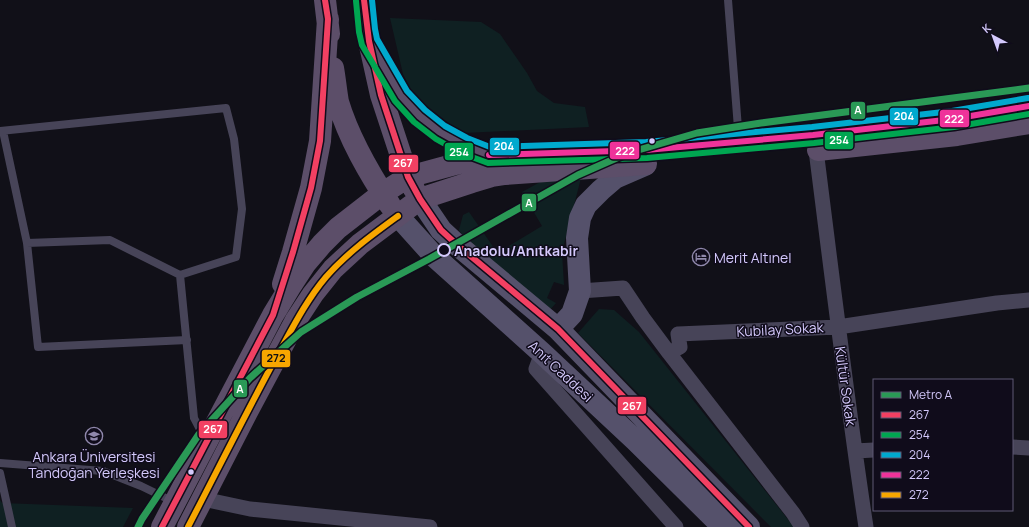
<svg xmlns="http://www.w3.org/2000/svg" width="1029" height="527" font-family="Manrope,sans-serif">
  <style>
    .green { fill: #0f2022 }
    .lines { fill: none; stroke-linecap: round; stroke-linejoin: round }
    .lane { stroke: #474458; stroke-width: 8 }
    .street { stroke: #474458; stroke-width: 15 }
    .secondary { stroke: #55516b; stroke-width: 22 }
    .primary { stroke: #5c4e69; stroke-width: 22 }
    .bus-1-casing { stroke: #100c1b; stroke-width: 9 }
    .bus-2-casing { stroke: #100c1b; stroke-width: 9 }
    .bus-3-casing { stroke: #100c1b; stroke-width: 9 }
    .bus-4-casing { stroke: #100c1b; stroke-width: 9 }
    .bus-5-casing { stroke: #100c1b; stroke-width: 9 }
    .bus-1 { stroke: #f24062; stroke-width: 6 }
    .bus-2 { stroke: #00a651; stroke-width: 6 }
    .bus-3 { stroke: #00a9ce; stroke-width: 6 }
    .bus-4 { stroke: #ef339a; stroke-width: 6 }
    .bus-5 { stroke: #f7a600; stroke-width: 6 }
    .metro-1-casing { stroke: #100c1b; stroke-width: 10 }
    .metro-1 { stroke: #2a9956; stroke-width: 7 }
    .bus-dot { fill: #d4c9fc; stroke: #100c1b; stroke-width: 1.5 }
    .stop-dot { fill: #100c1b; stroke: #d4c9fc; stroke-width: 2 }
    .labels { text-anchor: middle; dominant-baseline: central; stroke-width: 3; stroke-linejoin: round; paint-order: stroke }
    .stop-label { font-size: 14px; font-weight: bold; fill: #d4c9fc; stroke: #100c1b; text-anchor: start }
    .poi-label { font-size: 14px; fill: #d4c9fc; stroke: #100c1b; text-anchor: start }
    .street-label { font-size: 14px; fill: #d4c9fc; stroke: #100c1b }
    .line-badge { stroke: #100c1b; stroke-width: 1.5 }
    .badge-label { font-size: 11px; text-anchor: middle; font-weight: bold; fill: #fff }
    .pale-badge-label { font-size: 11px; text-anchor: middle; font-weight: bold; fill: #111 }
  </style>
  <rect width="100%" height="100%" fill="#111018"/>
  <path class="green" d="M390,18l91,4 19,12 27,39 10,18 17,12 31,4 4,20 -125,6 -34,-22 -18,-19 -9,-18z
    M581,178l-19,74 2,33 -10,-3 -7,16 9,5 -7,8 -82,-69 -8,-12 4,-15 6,-3 25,36 5,4 43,-26 -20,-34 20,-11z
    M599,309l15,1 25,22 155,195h-23l-193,-194z
    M0,500l2,3 131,5 -10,19h-123z"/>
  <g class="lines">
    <path class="lane" d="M728,0l11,141
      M0,131l226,-23 8,31 8,70 -6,48 -56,18 -70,-35 -83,3
      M3,131l24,112 11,104 149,-7
      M180,275l14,143 11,21
      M0,463l103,8 38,15 33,16
      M0,473l12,54"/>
    <path class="street" d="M816,150c16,126 31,252 50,377
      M580,291l43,-3 20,30 26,35 11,-6 -2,-13 160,-7 159,-24 32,-3
      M542,353l-6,16 140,158
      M669,353l124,160 9,14
      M1012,447l17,1
      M855,451l19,-1
      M203,499l47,10 180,18"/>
    <path class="secondary" d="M420,199l21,31 14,13 103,86 191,198
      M398,216l37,41 107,96 93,87 88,87
      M558,329l14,-15 8,-23 -3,-53 3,-20 6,-13 15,-15 14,-12 30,-13"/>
    <path class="primary" d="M325,0l4,34
      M364,0l5,41 12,54 27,82 6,12
      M381,61c6,12 12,24 20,35 22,29 54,48 88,59
      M333,68c2,11 3,23 5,34 11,37 31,71 52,103
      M818,150l139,-15 72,-12
      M283,284l10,-32 18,-64 9,-47 8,-122
      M162,527l111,-212 17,-28 15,-23 17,-20 16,-16 45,-35 25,-16 81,-22 157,-5 167,-15 140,-16 76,-13
      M188,527l59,-115 49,-92 17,-26 20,-25 27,-25 60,-45 52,-17 20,-6 13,-2 141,-10"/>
    <defs>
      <path id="bus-1" d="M364,0l5,41 12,54 27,82 12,22 21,31 14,13 103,86 191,198
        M162,527l111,-212 20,-63 18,-64 9,-47 8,-122 -3,-19"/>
      <path id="bus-2" d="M356,1l3,31 3,13 33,56 19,21 22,17 25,14 27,10 159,-5 167,-15 140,-16 75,-13"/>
      <path id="bus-3" d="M372,0l3,29 2,10 30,52 18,19 20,16 22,12 23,9 156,-5 166,-15 140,-16 76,-13"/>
      <path id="bus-4" d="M489,155l157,-5 167,-15 140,-16 76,-13"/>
      <path id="bus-5" d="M188,527c28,-54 55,-108 84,-162 17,-30 32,-62 54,-88 21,-24 46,-42 72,-61"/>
    </defs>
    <use href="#bus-1" class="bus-1-casing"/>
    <use href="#bus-2" class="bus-2-casing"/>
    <use href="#bus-3" class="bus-3-casing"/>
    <use href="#bus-4" class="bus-4-casing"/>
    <use href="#bus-5" class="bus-5-casing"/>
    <use href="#bus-1" class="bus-1"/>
    <use href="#bus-2" class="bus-2"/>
    <use href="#bus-3" class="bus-3"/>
    <use href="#bus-4" class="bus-4"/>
    <use href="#bus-5" class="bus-5"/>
    <defs>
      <path id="metro-1" d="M138,527l4,-8 57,-85 51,-56 51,-46 56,-35 72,-38 149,-84 50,-22 69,-20 64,-10 268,-35"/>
    </defs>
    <use href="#metro-1" class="metro-1-casing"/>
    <use href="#metro-1" class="metro-1"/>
  </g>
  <defs>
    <symbol id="hotel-ring" viewBox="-11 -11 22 22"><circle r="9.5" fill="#100c1b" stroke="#9088ac" stroke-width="1.5"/><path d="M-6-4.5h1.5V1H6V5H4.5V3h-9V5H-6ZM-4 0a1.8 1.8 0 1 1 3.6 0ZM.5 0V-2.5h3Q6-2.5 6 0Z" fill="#9088ac"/></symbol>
    <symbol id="university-ring" viewBox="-11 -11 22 22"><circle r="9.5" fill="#100c1b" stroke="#9088ac" stroke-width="1.5"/><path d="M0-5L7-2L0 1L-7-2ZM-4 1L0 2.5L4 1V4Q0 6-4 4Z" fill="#9088ac"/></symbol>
  </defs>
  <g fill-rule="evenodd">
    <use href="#hotel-ring" x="691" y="247" width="20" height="20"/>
    <use href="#university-ring" x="84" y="426" width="20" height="20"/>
  </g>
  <g class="bus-dot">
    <circle cx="652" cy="141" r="3.5"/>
    <circle cx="191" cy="472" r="3.5"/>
  </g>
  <circle class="stop-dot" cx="444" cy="250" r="6"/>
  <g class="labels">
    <g class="stop-label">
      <text x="454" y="250">Anadolu/Anıtkabir</text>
    </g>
    <g class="poi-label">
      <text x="714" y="257">Merit Altınel</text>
      <text x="94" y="456" text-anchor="middle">Ankara Üniversitesi<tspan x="94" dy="16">Tandoğan Yerleşkesi</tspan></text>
    </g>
    <g class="street-label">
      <text transform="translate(780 329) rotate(-3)">Kubilay Sokak</text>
      <text transform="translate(561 371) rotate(43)">Anıt Caddesi</text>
      <text transform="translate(846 386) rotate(82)">Kültür Sokak</text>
    </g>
  </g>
  <g class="line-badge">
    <rect x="850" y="101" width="16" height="19" rx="4" fill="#2a9956"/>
    <rect x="889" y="107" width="30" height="19" rx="4" fill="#00a9ce"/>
    <rect x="939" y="109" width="31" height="19" rx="4" fill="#ef339a"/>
    <rect x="824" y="131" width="30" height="19" rx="4" fill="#00a651"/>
    <rect x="489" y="137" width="31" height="19" rx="4" fill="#00a9ce"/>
    <rect x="609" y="141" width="31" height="19" rx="4" fill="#ef339a"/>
    <rect x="444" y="142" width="30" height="19" rx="4" fill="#00a651"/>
    <rect x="388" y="154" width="31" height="19" rx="4" fill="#f24062"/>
    <rect x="521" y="193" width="16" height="19" rx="4" fill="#2a9956"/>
    <rect x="261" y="349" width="30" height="19" rx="4" fill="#f7a600"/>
    <rect x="233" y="379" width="15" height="19" rx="4" fill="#2a9956"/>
    <rect x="617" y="396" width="30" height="19" rx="4" fill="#f24062"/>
    <rect x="198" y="420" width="30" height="19" rx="4" fill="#f24062"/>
  </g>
  <g class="badge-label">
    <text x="858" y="114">A</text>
    <text x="904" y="120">204</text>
    <text x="954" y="123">222</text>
    <text x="839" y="144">254</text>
    <text x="504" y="150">204</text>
    <text x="625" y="155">222</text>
    <text x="459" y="156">254</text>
    <text x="403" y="167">267</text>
    <text x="529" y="207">A</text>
    <text x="240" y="393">A</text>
    <text x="632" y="410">267</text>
    <text x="213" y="433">267</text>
  </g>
  <g class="pale-badge-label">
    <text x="276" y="362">272</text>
  </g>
  <rect x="873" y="379" width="140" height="132" fill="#100c1b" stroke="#5e5875"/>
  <rect x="881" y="392" width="20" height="6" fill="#2a9956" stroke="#5e5875"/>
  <text x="909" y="399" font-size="12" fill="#d4c9fc">Metro A</text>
  <rect x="881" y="412" width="20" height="6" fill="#f24062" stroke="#5e5875"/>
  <text x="909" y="419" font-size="12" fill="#d4c9fc">267</text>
  <rect x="881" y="432" width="20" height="6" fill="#00a651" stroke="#5e5875"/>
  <text x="909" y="439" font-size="12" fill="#d4c9fc">254</text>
  <rect x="881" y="452" width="20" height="6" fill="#00a9ce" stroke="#5e5875"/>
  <text x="909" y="459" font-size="12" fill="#d4c9fc">204</text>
  <rect x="881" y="472" width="20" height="6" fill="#ef339a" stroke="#5e5875"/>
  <text x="909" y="479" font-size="12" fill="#d4c9fc">222</text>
  <rect x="881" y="492" width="20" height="6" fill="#f7a600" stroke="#5e5875"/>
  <text x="909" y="499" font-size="12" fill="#d4c9fc">272</text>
  <g transform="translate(993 36) rotate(319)" stroke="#100c1b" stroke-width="3" paint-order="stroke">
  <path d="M0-3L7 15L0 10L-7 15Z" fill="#d4c9fc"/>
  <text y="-6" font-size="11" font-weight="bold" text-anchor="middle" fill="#d4c9fc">K</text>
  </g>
</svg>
